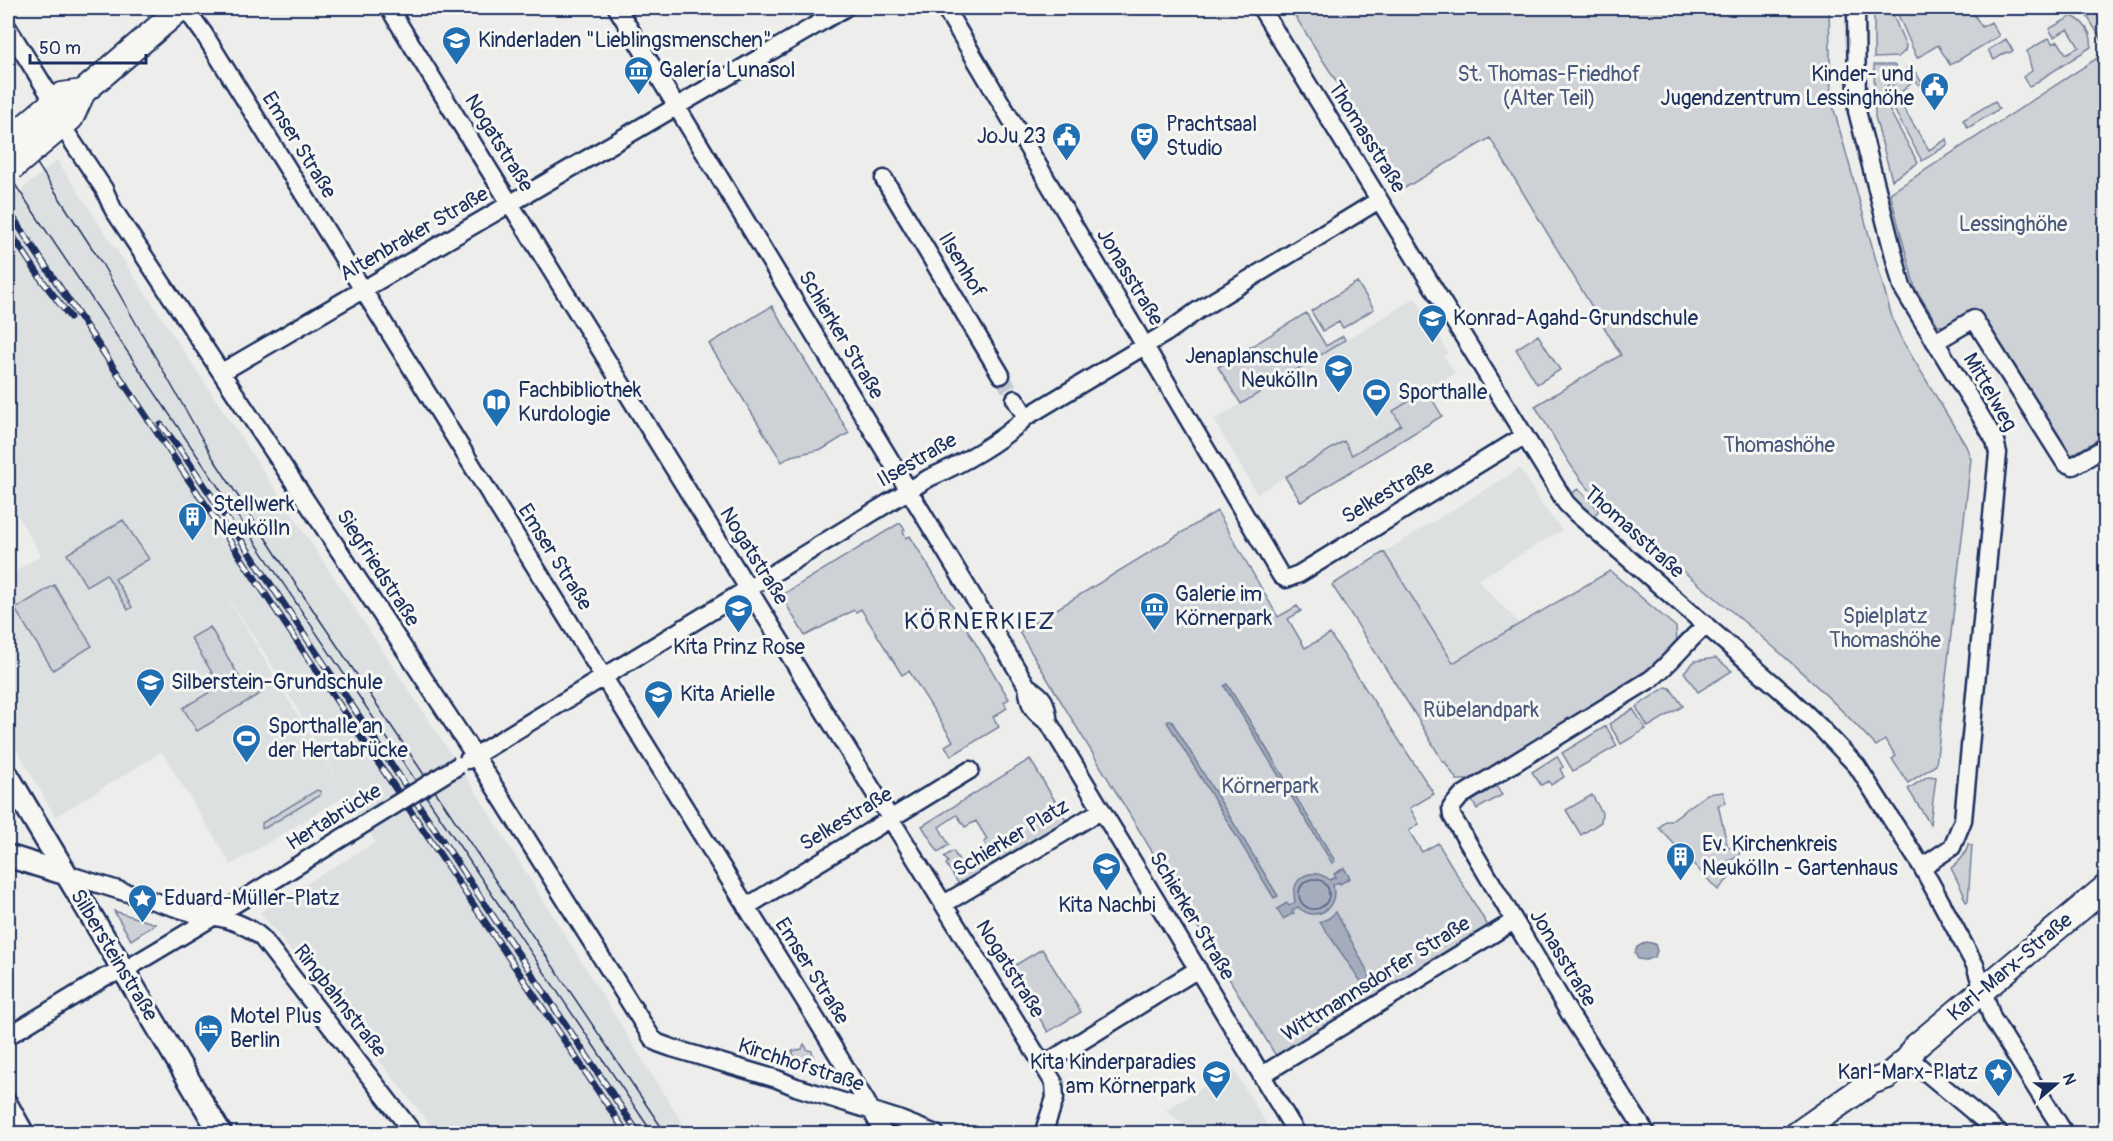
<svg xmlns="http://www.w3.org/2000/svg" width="2113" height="1141" font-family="Pangolin,sans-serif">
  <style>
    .built { fill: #dde0e1; fill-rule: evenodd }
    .green { fill: #ced2d7; stroke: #74809a; stroke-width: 1.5 }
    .water { fill: #a5acbc; stroke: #6e7a96; stroke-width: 1.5 }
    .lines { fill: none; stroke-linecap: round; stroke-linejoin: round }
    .shore { stroke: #526184; stroke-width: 1.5 }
    .minor-tunnel { stroke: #c3c8d0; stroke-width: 16; stroke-dasharray: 16 8; stroke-linecap: butt }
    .minor-casing { stroke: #1b2f5e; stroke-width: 21 }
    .tertiary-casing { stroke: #1b2f5e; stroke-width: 26 }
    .secondary-casing { stroke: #1b2f5e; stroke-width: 28 }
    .minor { stroke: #f6f6f2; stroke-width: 16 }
    .tertiary { stroke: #f6f6f2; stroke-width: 21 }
    .secondary { stroke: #f6f6f2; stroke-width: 24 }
    .tram { stroke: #1b2f5e; stroke-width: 1.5 }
    .rail-casing { stroke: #1b2f5e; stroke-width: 7 }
    .rail { stroke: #f6f6f2; stroke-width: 4.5; stroke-dasharray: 14; stroke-linecap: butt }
    .minor-bridge-casing { stroke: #1b2f5e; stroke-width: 21; stroke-linecap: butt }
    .secondary-bridge-casing { stroke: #1b2f5e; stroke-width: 28; stroke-linecap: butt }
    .minor-bridge { stroke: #f6f6f2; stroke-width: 16 }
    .secondary-bridge { stroke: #f6f6f2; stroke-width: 24 }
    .labels { text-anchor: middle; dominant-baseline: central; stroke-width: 6; stroke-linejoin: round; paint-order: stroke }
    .poi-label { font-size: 21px; fill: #1b2f5e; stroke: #f6f6f2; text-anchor: start }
    .park-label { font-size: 21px; fill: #48587c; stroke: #f6f6f2 }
    .street-label { font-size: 21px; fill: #1b2f5e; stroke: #f6f6f2 }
    .quarter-label { font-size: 24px; letter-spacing: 1.5px; fill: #1b2f5e; stroke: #f6f6f2 }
  </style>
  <rect width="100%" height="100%" fill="#edeeec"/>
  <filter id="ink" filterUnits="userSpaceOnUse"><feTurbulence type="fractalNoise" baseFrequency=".0167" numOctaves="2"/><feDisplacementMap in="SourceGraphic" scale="12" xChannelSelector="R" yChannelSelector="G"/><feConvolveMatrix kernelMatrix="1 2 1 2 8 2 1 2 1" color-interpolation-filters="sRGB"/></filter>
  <g filter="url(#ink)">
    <path class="built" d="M57,160l414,624 192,309 27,40h-255l-10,-15 -165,-206 115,-70 -29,-46 -115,69 -69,-113 -107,65 -47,-84v-157l33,-21 -33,-55v-299zM224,591l49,75 62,110h-1z
      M1415,298l28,42 -2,1 7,12 -4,3 11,17 -62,38 8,14 -49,30 -9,-14 -86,53 -43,-74z
      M1520,468l22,37 20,25 -84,50 42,44 -67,39 -69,-111z
      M1233,1069l39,64h-78l-28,-23z"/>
    <path class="green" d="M1290,8h539l2,91 62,222 9,19 64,106 5,13 -35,306 -28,18 -16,-24 4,-3 -11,-16 -9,6c-57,-62 -121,-116 -186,-169 -33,-28 -75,-58 -103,-90 -21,-24 -35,-55 -52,-81l86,-51 -131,-217 -87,51 -33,-53 -8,-18 -14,-18z
      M1874,8h16l16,38 -1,5 -7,6 -24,1z
      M1895,8h75l12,19 9,-5 8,14 -49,29 -12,-20 -21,13z
      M2082,8h23v427l-36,22 -7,-7 -88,-142 -30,18 -6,-1 -23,-37 -25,-95 206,-134 6,-8v-11z
      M2072,16c12,6 21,17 19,31l-62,40 -6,-10 9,-6 -5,-20 22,-13 4,6 5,-3 8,13 13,-7 -11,-18 -14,8 -5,-8z
      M2006,39l7,12 -4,2 -2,-1 -13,8 -6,-10z
      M1874,65h20l4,4 -11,18 -1,17 32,59 -26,17 -17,-63z
      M1907,68l9,5 6,10 -3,2 -4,-5 -16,14 2,10 28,46 18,-11 1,3 -2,4 -24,15 -33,-61 4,-17z
      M1995,101l4,8 -31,19 -5,-8z
      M1357,282l17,27 -31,19 -4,-6 -16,9 -12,-20z
      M772,306l77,127 -26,16 -32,7 -9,6 -73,-118z
      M1306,313l20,33 17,-10 2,4 -104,64 -23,-37z
      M1538,335l22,35 -23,14 -21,-35z
      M1427,390l15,26 -141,86 -16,-25 59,-36 8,14 49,-30 -8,-14z
      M1578,489l21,21 -6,7 -19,-15 -4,-8z
      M1217,511l61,106 19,-11 4,5 -13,8 17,29 25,-14 104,160 -24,14 9,16 -10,7 13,21 16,-9 50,83 -212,130 -257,-424z
      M123,520l26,39 -34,20 17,28 -4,3 -22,-36 -20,12 -19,-32z
      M898,524h3l4,6 -2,1 3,7 4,-2 46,75 -6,4 4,7 7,-3 48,80 -5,3 3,6 -14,9 6,10 -48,29 -6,-10 8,-5 -44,-70 -7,4 -41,-66 -5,3 -2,-2 -49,26 -22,-37 3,-2 -1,-4z
      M1384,552l69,111 157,-92 66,56 1,17 -30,29 -174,107h-16l-12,-18h-2l-28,-48 -83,-129z
      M54,585l38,61 -39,24 -38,-61z
      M210,627l31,53 11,-6 11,18 -66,39 -14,-23 37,-22 -29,-48z
      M1716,658l16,13 -34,21 -14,-20 11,-11z
      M1666,687l4,1 13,18 -35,21 -12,-20z
      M1633,709l13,20 -25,15 -12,-20z
      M1606,726l11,20 -44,25 -11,-18z
      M1557,756l6,11 -3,2 4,8 -13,8 -2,-4 -8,4 -9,-13z
      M1030,759l37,62 -107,65 -14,-22 2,-2 -4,-5 9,-6 12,18 25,-15 -6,-12 3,-3 -11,-18 -11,6 -8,-12 -18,12 10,18 -11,7 -16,-26z
      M1928,776l8,1 -6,47 -22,-35z
      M1496,786l6,9 -25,14 -5,-8z
      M317,790l4,2 -1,3 -55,33h-3v-5z
      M1723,792l3,11 -8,2 10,43 13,-3 -2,11 -17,8 9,12 -13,14 -59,-62 6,-7h5l37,-27z
      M1592,795l10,18 -1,9 -20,13 -15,-25z
      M1968,844l4,1 -4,56 -2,1 -3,-7 1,-1 -13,-26c9,-7 15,-13 17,-24z
      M114,911l42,13 -25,16z
      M1042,949l39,63 -33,20 -39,-63z
      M804,1044l4,6 4,1 3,16 -8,-2v4l-8,-5 -1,-5h-7l3,-3 -2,-5 10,-2z"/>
    <path class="water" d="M1227,684l108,177 -3,2 -108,-177z
      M1171,720l107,176 -4,2 -107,-176z
      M1344,868l6,10 -10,6 -1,-2 -6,3c6,23 -17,39 -35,22l-6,4 2,2 -11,6 -6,-10 10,-6 2,3 6,-4c-6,-24 16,-37 35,-22l6,-3 -2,-3z
      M1336,912l35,66 -9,5 -42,-61 9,-4z
      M1646,942l9,2 2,7 -2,6 -9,3 -8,-1 -3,-6 2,-6z"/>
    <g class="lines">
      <path class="shore" d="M1299 894a15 15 0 1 1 30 0a15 15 0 1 1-30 0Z"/>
      <path class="minor-tunnel" d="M1001,375l14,24"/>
      <defs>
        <path id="minor" d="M185,8l19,26 601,967 62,102 17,31
          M389,8l665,1075 1,15 -12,36
          M617,8l410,678c3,21 4,24 22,37
          M945,8l336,568 5,3 13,-5 225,-138
          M1261,8l305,495 11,11 207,179 36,34 37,39 65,101 53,98 17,53 73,116
          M1856,8l1,103 45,176 84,138 9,16 3,12 -35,367 -11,27 -30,20
          M8,28l46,74
          M62,126l42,63 9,20 362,547 177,282 6,5 14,5 105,31 19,8 102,32 38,15
          M884,179l117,196
          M1935,342l39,-23 91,144 8,3 33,-19
          M222,372l623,-364
          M1015,399l11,18
          M1027,686c18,12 19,15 22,37l248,411
          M468,760l461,-282c32,-14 72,-36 97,-61l140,-84 31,-22 182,-111
          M66,874l130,40c24,2 48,8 66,24l152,196
          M944,904l158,-94
          M746,907l224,-137
          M8,1036l97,-59 18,-6 127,-76
          M1909,1058l91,76
          M1043,1065l155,-96
          M1262,1075l252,-154
          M8,1102l18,32
          M1647,1134l-76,-118 -119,-200 -1,-8 10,-12 190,-117c20,-16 35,-37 55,-54"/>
        <path id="tertiary" d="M8,776l213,358
          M8,856l58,18"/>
        <path id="secondary" d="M21,130l41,-35 21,-3
          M34,149l37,-31 12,-26 98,-84
          M1797,1134l74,-52 17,-6 21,-18 6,-11 191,-160"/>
      </defs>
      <use href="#minor" class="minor-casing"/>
      <use href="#tertiary" class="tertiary-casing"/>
      <use href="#secondary" class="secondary-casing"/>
      <use href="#minor" class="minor"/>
      <use href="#tertiary" class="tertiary"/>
      <use href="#secondary" class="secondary"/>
      <path class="tram" d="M8,119l93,143 112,196 82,125 371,551
        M8,174l645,960"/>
      <defs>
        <path id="rail" d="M8,210l619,924
          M8,229l34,51 28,37
          M161,425l21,27 457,682"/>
      </defs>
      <use href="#rail" class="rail-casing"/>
      <use href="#rail" class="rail"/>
      <defs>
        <path id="minor-bridge" d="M250,895l209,-130"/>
        <path id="secondary-bridge" d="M8,142l13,-12
          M12,168l22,-19"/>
      </defs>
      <use href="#minor-bridge" class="minor-bridge-casing"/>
      <use href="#secondary-bridge" class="secondary-bridge-casing"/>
      <use href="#minor-bridge" class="minor-bridge"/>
      <use href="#secondary-bridge" class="secondary-bridge"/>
    </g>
  </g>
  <defs>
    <symbol id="school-pin" viewBox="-11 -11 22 30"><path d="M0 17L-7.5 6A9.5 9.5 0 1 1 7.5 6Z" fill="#1f6fb2" stroke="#f6f6f2"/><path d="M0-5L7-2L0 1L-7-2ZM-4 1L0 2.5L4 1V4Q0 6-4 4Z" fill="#fff"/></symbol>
    <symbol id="museum-pin" viewBox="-11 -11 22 30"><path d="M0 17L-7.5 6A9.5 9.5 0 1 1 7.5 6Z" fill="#1f6fb2" stroke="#f6f6f2"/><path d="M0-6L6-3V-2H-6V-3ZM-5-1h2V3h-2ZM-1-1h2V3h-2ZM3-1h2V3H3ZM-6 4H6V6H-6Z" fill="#fff"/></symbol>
    <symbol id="civic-pin" viewBox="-11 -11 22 30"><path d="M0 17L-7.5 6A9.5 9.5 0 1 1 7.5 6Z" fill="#1f6fb2" stroke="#f6f6f2"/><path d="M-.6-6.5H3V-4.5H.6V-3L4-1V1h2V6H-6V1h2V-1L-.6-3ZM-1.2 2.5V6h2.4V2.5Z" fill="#fff"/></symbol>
    <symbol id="theatre-pin" viewBox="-11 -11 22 30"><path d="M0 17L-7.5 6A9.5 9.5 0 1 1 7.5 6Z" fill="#1f6fb2" stroke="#f6f6f2"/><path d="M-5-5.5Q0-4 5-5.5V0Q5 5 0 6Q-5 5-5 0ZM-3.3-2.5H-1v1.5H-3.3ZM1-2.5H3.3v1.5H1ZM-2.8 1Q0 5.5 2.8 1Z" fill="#fff"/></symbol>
    <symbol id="stadium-pin" viewBox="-11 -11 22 30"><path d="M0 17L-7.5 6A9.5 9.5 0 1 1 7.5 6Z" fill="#1f6fb2" stroke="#f6f6f2"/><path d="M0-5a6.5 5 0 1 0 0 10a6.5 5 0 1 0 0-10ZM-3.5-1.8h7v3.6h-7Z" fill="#fff"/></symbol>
    <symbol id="library-pin" viewBox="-11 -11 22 30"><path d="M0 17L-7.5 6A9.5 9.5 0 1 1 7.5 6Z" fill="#1f6fb2" stroke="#f6f6f2"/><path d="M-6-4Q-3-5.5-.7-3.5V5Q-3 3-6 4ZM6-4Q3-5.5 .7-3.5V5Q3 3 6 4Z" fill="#fff"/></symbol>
    <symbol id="building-pin" viewBox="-11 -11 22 30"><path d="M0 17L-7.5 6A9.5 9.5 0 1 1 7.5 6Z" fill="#1f6fb2" stroke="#f6f6f2"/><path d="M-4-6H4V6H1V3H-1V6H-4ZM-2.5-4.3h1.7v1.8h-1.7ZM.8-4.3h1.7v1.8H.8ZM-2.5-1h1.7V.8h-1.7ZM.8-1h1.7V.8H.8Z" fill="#fff"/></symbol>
    <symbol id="sight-pin" viewBox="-11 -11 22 30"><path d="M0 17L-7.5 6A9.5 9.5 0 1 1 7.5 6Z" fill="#1f6fb2" stroke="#f6f6f2"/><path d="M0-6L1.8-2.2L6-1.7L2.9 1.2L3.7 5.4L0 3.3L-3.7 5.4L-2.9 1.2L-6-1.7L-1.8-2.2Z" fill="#fff"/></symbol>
    <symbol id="hotel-pin" viewBox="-11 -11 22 30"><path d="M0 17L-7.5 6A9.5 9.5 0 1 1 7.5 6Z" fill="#1f6fb2" stroke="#f6f6f2"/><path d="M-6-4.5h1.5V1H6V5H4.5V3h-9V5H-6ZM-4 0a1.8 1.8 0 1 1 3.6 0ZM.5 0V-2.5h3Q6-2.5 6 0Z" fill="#fff"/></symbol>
  </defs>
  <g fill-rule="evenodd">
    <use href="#school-pin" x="440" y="24" width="33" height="45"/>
    <use href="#museum-pin" x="622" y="54" width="33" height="45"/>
    <use href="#civic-pin" x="1918" y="70" width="33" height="45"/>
    <use href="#civic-pin" x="1050" y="120" width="33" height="45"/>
    <use href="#theatre-pin" x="1128" y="120" width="33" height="45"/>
    <use href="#school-pin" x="1416" y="302" width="33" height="45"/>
    <use href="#school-pin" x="1322" y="352" width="33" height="45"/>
    <use href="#stadium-pin" x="1360" y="376" width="33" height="45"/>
    <use href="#library-pin" x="480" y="386" width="33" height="45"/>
    <use href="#building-pin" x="176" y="500" width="33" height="45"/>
    <use href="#museum-pin" x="1138" y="590" width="33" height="45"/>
    <use href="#school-pin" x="722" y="592" width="33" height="45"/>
    <use href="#school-pin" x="134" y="666" width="33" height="45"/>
    <use href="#school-pin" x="642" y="678" width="33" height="45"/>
    <use href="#stadium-pin" x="230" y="722" width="33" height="45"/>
    <use href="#building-pin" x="1664" y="840" width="33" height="45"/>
    <use href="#school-pin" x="1090" y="850" width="33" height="45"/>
    <use href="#sight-pin" x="126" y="882" width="33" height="45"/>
    <use href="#hotel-pin" x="192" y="1012" width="33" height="45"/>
    <use href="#sight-pin" x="1982" y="1056" width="33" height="45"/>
    <use href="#school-pin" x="1200" y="1058" width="33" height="45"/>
  </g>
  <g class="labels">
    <g class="poi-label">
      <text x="478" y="40">Kinderladen "Lieblingsmenschen"</text>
      <text x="659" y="70">Galería Lunasol</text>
      <text x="1914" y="74" text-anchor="end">Kinder- und<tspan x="1914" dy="24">Jugendzentrum Lessinghöhe</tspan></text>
      <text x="1166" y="124">Prachtsaal<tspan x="1166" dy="24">Studio</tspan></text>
      <text x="1046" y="136" text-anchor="end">JoJu 23</text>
      <text x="1453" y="318">Konrad-Agahd-Grundschule</text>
      <text x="1318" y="356" text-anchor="end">Jenaplanschule<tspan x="1318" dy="24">Neukölln</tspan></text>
      <text x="518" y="390">Fachbibliothek<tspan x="518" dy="24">Kurdologie</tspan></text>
      <text x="1398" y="392">Sporthalle</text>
      <text x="213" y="504">Stellwerk<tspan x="213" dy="24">Neukölln</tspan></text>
      <text x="1175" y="594">Galerie im<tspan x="1175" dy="24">Körnerpark</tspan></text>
      <text x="739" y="647" text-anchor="middle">Kita Prinz Rose</text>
      <text x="171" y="682">Silberstein-Grundschule</text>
      <text x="680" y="694">Kita Arielle</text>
      <text x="268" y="726">Sporthalle an<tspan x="268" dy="24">der Hertabrücke</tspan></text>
      <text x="1702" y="844">Ev. Kirchenkreis<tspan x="1702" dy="24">Neukölln - Gartenhaus</tspan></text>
      <text x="164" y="898">Eduard-Müller-Platz</text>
      <text x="1107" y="905" text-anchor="middle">Kita Nachbi</text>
      <text x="230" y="1016">Motel Plus<tspan x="230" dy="24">Berlin</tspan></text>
      <text x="1196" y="1062" text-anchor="end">Kita Kinderparadies<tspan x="1196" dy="24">am Körnerpark</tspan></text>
      <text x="1978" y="1072" text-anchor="end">Karl-Marx-Platz</text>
    </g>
    <g class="park-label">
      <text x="1549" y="74">St. Thomas-Friedhof<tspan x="1549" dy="24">(Alter Teil)</tspan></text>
      <text x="2013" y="224">Lessinghöhe</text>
      <text x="1779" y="445">Thomashöhe</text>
      <text x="1885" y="616">Spielplatz<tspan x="1885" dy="24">Thomashöhe</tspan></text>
      <text x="1481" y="710">Rübelandpark</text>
      <text x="1270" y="786">Körnerpark</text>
    </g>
    <g class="street-label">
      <text transform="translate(1367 137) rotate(58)">Thomasstraße</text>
      <text transform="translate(499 143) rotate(58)">Nogatstraße</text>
      <text transform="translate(299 145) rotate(58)">Emser Straße</text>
      <text transform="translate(414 234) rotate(-30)">Altenbraker Straße</text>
      <text transform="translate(962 265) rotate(59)">Ilsenhof</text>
      <text transform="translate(1130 277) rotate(59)">Jonasstraße</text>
      <text transform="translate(841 335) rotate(59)">Schierker Straße</text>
      <text transform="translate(1990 392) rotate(60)">Mittelweg</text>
      <text transform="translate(917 460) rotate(-30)">Ilsestraße</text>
      <text transform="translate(1388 492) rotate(-31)">Selkestraße</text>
      <text transform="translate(1634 532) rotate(42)">Thomasstraße</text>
      <text transform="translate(754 556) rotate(58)">Nogatstraße</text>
      <text transform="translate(555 557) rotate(58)">Emser Straße</text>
      <text transform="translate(378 568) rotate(57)">Siegfriedstraße</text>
      <text transform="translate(334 817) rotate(-32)">Hertabrücke</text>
      <text transform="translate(846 819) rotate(-31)">Selkestraße</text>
      <text transform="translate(1011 838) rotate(-31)">Schierker Platz</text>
      <text transform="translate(1192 916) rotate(59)">Schierker Straße</text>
      <text transform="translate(114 955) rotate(59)">Silbersteinstraße</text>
      <text transform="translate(1563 958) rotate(59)">Jonasstraße</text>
      <text transform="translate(2010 967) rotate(-40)">Karl-Marx-Straße</text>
      <text transform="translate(1010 969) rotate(58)">Nogatstraße</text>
      <text transform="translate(812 971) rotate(58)">Emser Straße</text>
      <text transform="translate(1376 979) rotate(-32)">Wittmannsdorfer Straße</text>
      <text transform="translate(340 1001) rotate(52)">Ringbahnstraße</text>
      <text transform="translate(801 1065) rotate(18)">Kirchhofstraße</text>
    </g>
    <g class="quarter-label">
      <text x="980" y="621">KÖRNERKIEZ</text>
    </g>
  </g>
  <rect width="2113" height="1141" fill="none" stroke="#f6f6f2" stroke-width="30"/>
  <rect x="15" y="15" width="2083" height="1111" fill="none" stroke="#1b2f5e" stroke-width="2" filter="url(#ink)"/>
  <g transform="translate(2056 1084) rotate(70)" stroke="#f6f6f2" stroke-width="4.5" paint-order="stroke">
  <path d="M0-4.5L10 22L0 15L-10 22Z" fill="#1b2f5e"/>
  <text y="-9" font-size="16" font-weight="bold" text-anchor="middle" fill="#1b2f5e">N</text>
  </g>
  <path d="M30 54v9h116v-9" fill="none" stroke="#1b2f5e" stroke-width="3"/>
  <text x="39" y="54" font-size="18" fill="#1b2f5e" stroke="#f6f6f2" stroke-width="4.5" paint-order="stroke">50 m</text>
</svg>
